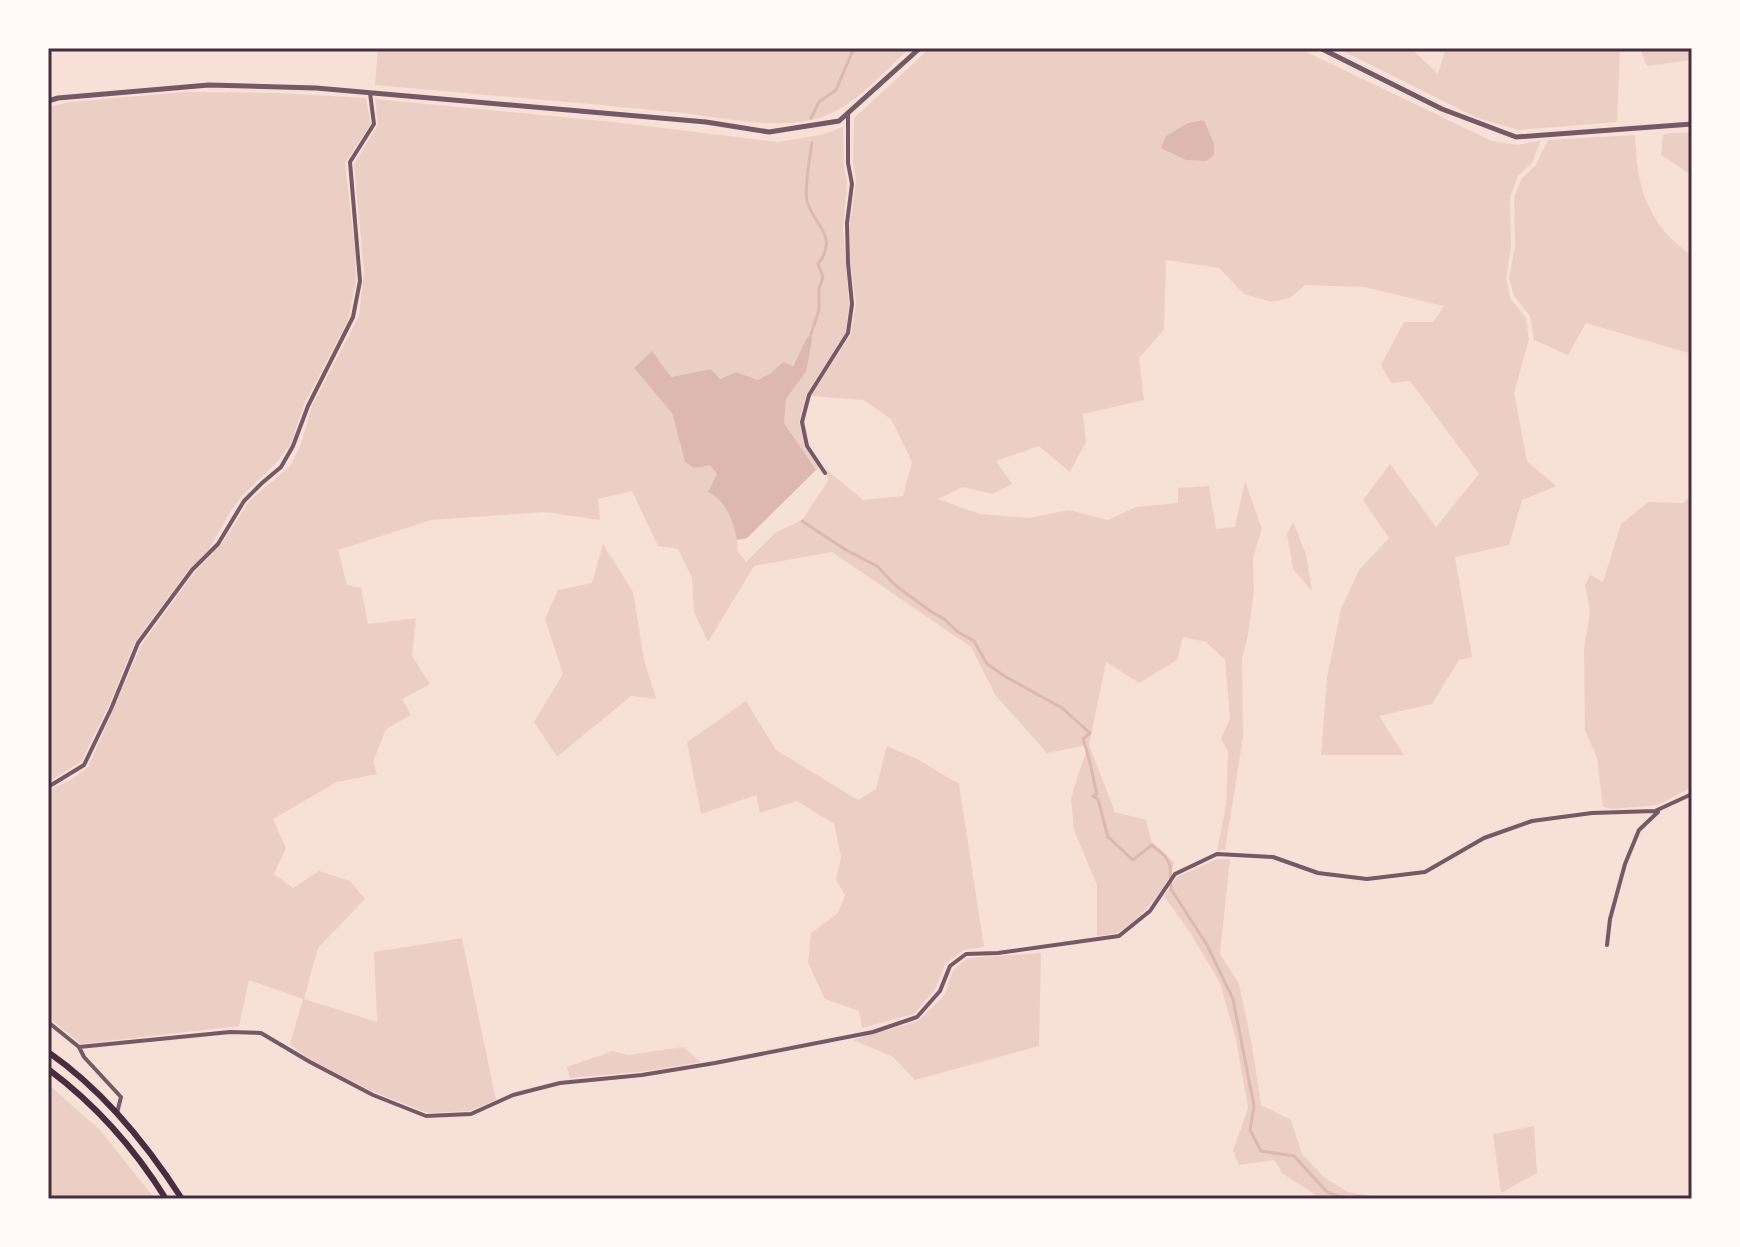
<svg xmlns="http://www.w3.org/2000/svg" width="1740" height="1247" font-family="Inter,sans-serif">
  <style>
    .green { fill: #ebcfc5 }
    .water { fill: #dcb8b0 }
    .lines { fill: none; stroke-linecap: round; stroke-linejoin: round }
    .stream { stroke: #dcb8b0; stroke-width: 3 }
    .minor { stroke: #755966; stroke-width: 4 }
    .tertiary { stroke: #755966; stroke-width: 5 }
    .secondary { stroke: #4a2c40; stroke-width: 6 }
    .neatline { fill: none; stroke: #4a2c40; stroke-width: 3 }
  </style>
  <rect width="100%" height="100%" fill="#f7e1d7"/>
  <path class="green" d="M378,48h532c-27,24 -56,60 -91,70 -41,13 -103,-2 -146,-6 -99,-10 -199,-18 -298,-27z
    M930,48h368l194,93 26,4 23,-5 -9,23 -14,13 -8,21 1,51 -5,31 5,20 15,19 3,21 -15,54 13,68 29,25 -34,14 -13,45 -54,12 17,100 -13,3 -27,44 -53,12 25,39h-83l6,-77 14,-69 18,-39 30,-32 -26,-38 27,-36 46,63 43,-53 -69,-93 -19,2 -10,-18 23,-43h29l11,-16 -80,-19 -59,-2 -15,13 -18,4 -28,-8 -25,-26 -53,-8 -2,70 -25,28 5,42 -61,14 3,28 -16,30 -31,-26 -43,15 16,23 -19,10 -30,-7 -25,12 42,15 49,4 40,-8 39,10 28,-13 42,-4v-15l31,-2 7,43 19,-2 10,-46 17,48 -9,28 1,35 -6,43 -6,23 1,79 -18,113 -8,1 9,-46 2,-54 -7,-12 9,-21 -5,-58 -19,-18 -23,-5 -6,23 -38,23 -33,-21 -17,83 26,67 31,8 5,21 23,21c-1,20 -39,64 -58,71 -6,2 -13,2 -19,3v-51l-23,-55 -3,-32 17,-53 -41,8 -51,-57 -25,-49 -139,-95 -78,14 -46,76 -14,-30 -2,-34 -14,-29 -20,-3 -26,-55 -34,8 2,21 -56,-8 -113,8 -93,30 9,35 14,3 7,36 48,-6 -4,38 18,28 -28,15 9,16 -25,14 -13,33 4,12 -40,8 -64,37 13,29 -12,26 19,14 26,-17 31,10 15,18 -47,49 -14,51 73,23 -3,-70 88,-14 34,162 -27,11 -41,2 -54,-21 -65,-33 -19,-15 13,-45 -54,-19 -10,46 -158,18 -33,-27v-226l24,-12 16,-12 54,-123 52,-71 30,-32 25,-40 41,-35 11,-22 11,-38 47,-90 5,-44 -10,-108 24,-39 -3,-26 238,23 165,20 42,-7 23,-8 1,38 3,18 -4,47 6,74 -3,28 -40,63 -7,27 6,25 15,20 -4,3 -32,-47 2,-24 20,-27v-33l-14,27 -9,-4 -12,11 -13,7 -22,-8 -16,7 -9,-10 -40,8 -37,-9 38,45 13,49 26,2 6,10 -9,18c21,11 31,36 29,58l9,12 29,-29 27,-13 26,-39 -2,-12 37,31 40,-4 9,-34 -21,-43 -28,-19 -52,-4 40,-62 5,-31 -6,-43v-38l6,-39 -3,-21 1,-44z
    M1337,48h69l8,3 24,23 8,-26h178l-4,2 -3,72 -98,8 -42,-12z
    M1640,48h52v12l-45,6z
    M185,92l93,1 88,5 5,26 -26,39 10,88 1,29 -8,41 -44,83 -13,40 -14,18 -35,34 -13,18 -20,35 -23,24 -51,69 -26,63 -28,57 -33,20v-675l22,-5z
    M1692,132v43l-31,-20 2,-21z
    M1635,135c2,39 5,64 29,96 8,9 19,18 28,26v97l-106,-31 -18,32 -34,-15 -4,-24 -16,-20 -5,-18 6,-32 -1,-49 8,-19 14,-13 12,-25z
    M1692,494v293l-34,18 -46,4 -9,-2 -6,-49 -12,-28 -1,-80 6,-39 -5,-26 5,-10 13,7 18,-58 27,-22 35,1z
    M1293,522l13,32 6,37 -19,-22 -6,-35z
    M603,544l30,48 11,68 12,39 -25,-3 -74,61 -23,-35 29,-48 -18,-55 13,-29 34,-7z
    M746,701l30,49 82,50 18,-11 11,-43 30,13 42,25 25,163 -20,3 -19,14 -10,26 -21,24 -52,14 -3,-17 -34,-12 -17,-36 3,-30 27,-20 7,-18 -9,-15 5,-23 -7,-33 -37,-23 -37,12 -4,-18 -55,19 -14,-72z
    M1217,859h13l-10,95 19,30 13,61 9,60 30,15 11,34 24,25 22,13 26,5 1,2h-53l-39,-25 -9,-14 -35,5 -6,-14 15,-43 -12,-69 -16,-56 -29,-49 -27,-38 13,-19z
    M1041,953l-2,93 -124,34 -22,-23 -40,-17 65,-19 26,-25 9,-26 14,-12z
    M683,1047l18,15 -62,10 -69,6 -3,-11 46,-16 15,4z
    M48,1084l52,46 55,69h-107z
    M1534,1126l3,47 -36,20 -8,-59z"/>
  <path class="water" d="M1204,120l10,24v11l-8,6 -20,-1 -25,-12 5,-12 22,-13z
    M811,334l1,6 -6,32 -20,27 -2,24 32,47 -69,68 -10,2c-4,-20 -10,-38 -29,-48l9,-18 -7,-9 -16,3 -9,-6 -13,-49 -38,-45 18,-17 19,26 40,-8 9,10 16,-7 22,8 13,-7 12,-11 10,4 13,-27z"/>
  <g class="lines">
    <path class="stream" d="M811,118l8,-16 17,-12 18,-42
      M811,334l8,-24v-21l4,-12 -5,-13c22,-28 -5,-39 -11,-63 -3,-11 3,-45 5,-58
      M802,521l44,29 31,16 18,19 35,26 14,8 14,13 16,9 13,23 19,13 56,31 28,25 -7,6c7,18 9,36 14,55l-4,2 5,3 10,38 25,23 19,-15 13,11 5,9 1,24 36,56 26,54 21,107 -4,24 11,21 33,5 33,36 19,7"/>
    <path class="minor" d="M825,473l-18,-27 -5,-24 7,-27 39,-62 4,-29 -4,-41 -1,-40 5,-39 -4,-21v-50
      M48,787l36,-22 27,-56 27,-66 54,-73 26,-26 26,-43 18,-18 19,-16 12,-21 15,-40 45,-89 7,-36 -10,-119 24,-38 -4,-31
      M1607,945l3,-26 15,-55 14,-34 19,-18
      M48,1022l31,25
      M117,1113l4,-16 -37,-40 -5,-10 151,-15 31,1 49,29 63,33 53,21 45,-2 42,-19 47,-12 82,-8 73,-12 158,-31 44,-15 23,-26 10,-25 16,-12 32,-1 121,-17 31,-25 25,-37 42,-20 56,3 45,16 49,6 58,-7 59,-34 48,-17 60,-8 63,-2 37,-17"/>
    <path class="tertiary" d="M1320,48l122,61 74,28 176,-13
      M48,101l10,-3 151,-13 107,3 390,34 63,10 70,-11 81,-73"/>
    <path class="secondary" d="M48,1052c55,38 98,91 134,147
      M48,1069c47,35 87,80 118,130"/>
  </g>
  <rect width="1740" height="1247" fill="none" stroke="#fffaf5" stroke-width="100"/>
  <rect x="50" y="50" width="1640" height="1147" class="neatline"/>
</svg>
